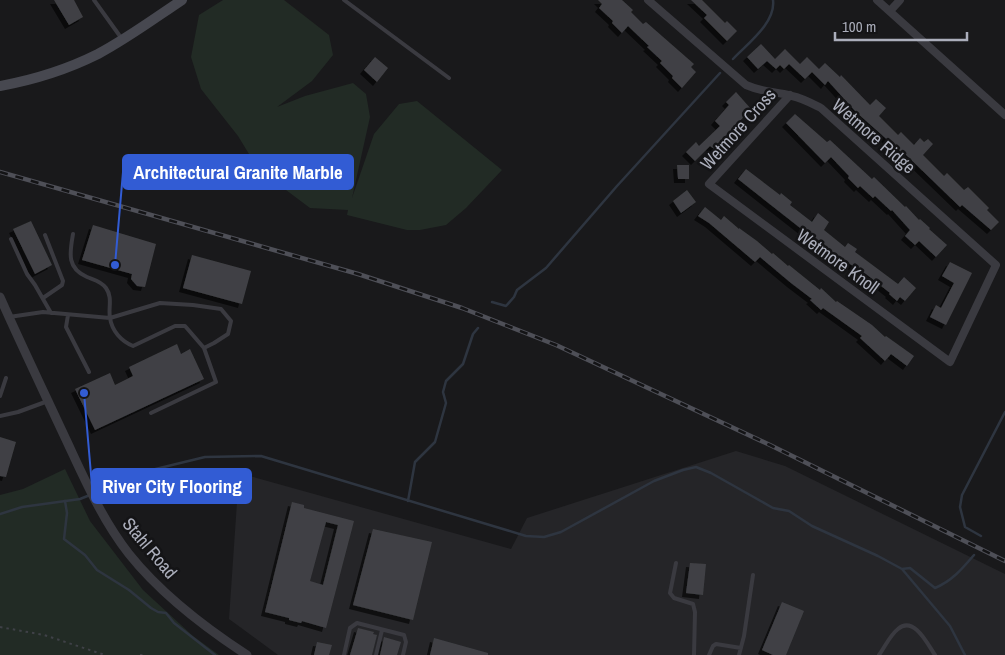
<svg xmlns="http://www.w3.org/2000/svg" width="1005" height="655" font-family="'Archivo Narrow',sans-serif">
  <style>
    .built { fill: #252528 }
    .green { fill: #222b25 }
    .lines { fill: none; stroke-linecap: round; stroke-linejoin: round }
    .stream { stroke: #2e3540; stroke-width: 2.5 }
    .building { fill: #404145; fill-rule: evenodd; filter: url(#shadow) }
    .path { stroke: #3f4147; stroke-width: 2; stroke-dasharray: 2.5 4; stroke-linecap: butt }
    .service { stroke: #3a3a40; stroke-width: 4 }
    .minor { stroke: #3a3a40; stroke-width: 8 }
    .tertiary { stroke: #3a3a40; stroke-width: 9 }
    .secondary { stroke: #474850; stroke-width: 10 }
    .rail-casing { stroke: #4e4f57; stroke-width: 4.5 }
    .rail { stroke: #141416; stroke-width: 2.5; stroke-dasharray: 8; stroke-linecap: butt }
    .labels { text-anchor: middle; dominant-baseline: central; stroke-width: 5; stroke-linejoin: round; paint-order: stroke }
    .street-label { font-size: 18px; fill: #abaebb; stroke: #141416 }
    .leader { fill: none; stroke: #325cd4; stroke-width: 2 }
    .callout-dot { fill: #325cd4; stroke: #141416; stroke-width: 2 }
    .callout { fill: #325cd4; stroke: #325cd4; stroke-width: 2 }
    .callout-label { font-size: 19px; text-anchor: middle; font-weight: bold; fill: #fff }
  </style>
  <defs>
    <filter id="shadow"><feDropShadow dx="-4" dy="4" stdDeviation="0" flood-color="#0009"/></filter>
  </defs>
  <rect width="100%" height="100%" fill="#19191b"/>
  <path class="built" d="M736,451l49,15 220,108v81h-727l-49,-36 10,-146 272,76 16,-31z"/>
  <path class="green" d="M223,0h61l45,35 4,20 -21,26 -35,26 28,-11 48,-13 13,11 4,23 -18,81 22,-64 25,-30 18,-3 85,69 -36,38 -20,17 -26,5h-13l-60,-15 1,-5 -38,-2 -40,-30 -21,-24 -11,-18 -37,-47 -10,-32 8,-42z
    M65,469l25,52 53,69 50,46 26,19h-219v-160l23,-6z"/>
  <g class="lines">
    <path class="stream" d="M733,59c14,-15 43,-36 40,-59
      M492,302l14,4 8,-9 3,-7 29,-22 71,-82 103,-113
      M95,492l40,-18 70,-17 56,-1 265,80 18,1 17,-5 93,-51 29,-11 13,-3 15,6 62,35 16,3 23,15 66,30 24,13 48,57 15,29
      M65,501l2,12 -3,26 21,16 12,15 32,20 22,18 7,4 8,1 8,10 41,32
      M408,501l7,-39 20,-20 11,-39 -3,-11 3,-11 17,-17 10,-30 5,-6
      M0,514l22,-7 58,-8 10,-4
      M981,536l-16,-9 -5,-20 2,-12 43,-83
      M902,569l8,-1 25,20c17,-7 27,-19 39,-33"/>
  </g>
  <path class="building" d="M54,0h20l9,17 -14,8z
    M598,0h24l11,10 -2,2 12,12 3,-2 48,42 -3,3 5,5 -14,16 -10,-10 1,-2 -13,-13 2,-2 -15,-14 2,-1 -21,-20 -6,7 -10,-10 1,-2 -14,-13 3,-4z
    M691,0h11l23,23 2,-2 10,10 -10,10 -23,-23 3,-3z
    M761,44l14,15 10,-10 15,15 7,-7 12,12 6,-6 15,14 1,-2 29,30 6,-6 10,9 -7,8 19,19 3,-3 13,13 6,-7 4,4 4,-3 5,5 -10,11 21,21 3,-3 17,17 4,-3 21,21 -2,2 12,12 -8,8 -29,-25 -2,2 -58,-56 -1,1 -45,-40 -28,-31 -3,4 -13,-13 -7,7 -16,-15 -5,5 -4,-4 -4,4 -9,-8 -9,8 -11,-12z
    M375,57l13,11 -11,14 -13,-12z
    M736,92l15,17 -37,40 -4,-3 -15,15 -9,-9 10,-10 3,4 21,-20 -5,-5 14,-16 -3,-3z
    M795,114l32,28 3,-2 42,39 2,-2 31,30 1,-1 13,14 1,-1 10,9 -1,1 18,16 -11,12 -17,-16 -4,4 -10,-9 5,-6 -18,-20 -1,1 -16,-15 -2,2 -13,-12 -2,2 -10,-10 1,-2 -18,-19 -6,6 -39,-40z
    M677,165h12v14h-11z
    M746,169l34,26 1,-2 11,9 -2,3 22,17 6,-9 11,9 -5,8 21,17 3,-4 9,6 -2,3 43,32 6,-7 12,11 -11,13 -5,-4 -3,4 -8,-7 1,-1 -24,-19 -34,-21 -94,-74z
    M687,190l9,12 -15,11 -8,-12z
    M705,207l16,13 3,-4 15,13v-1l18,13 15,13 1,-1 15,13 1,-1 31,25 1,-2 15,14 1,-1 35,24 13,12 1,-1 28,20 -7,10 -16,-12 -6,7 -25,-23 2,-2 -39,-28 -2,2 -11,-10 2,-1 -21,-16 -31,-26 -5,5 -46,-39 -11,-7z
    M31,221l21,44 -17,9 -22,-45z
    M93,225l63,19 -11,43 -8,-1 -6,-7 1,-5 -50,-14z
    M192,255l59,16 -9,33 -59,-16z
    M950,262l22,11 -26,52 -16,-8 6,-12 5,3 13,-25 -12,-7z
    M177,344l4,10 9,-5 14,30 -109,51 -20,-41 35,-16 5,12 18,-9 -4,-9z
    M0,437l16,5 -10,35 -6,-1z
    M292,502l12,3v3l50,13 -28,107 -24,-7 -1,2 -12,-3v-2l-24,-6zM326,522l12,3 -15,60 -13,-4z
    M373,529l59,13 -19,78 -60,-15z
    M690,563l16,1 -3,31 -17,-2z
    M782,602l22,9 -18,44h-13l-11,-5z
    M358,628l16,4 -1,2 4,1 -5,20h-22z
    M384,637l17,5 -4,13h-17z
    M434,638l54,15v2h-58z
    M317,642l15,3 -3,10h-15z"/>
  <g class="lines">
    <path class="path" d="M0,627l44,8 61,20
      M140,655h6"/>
    <path class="service" d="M94,0l28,39
      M344,0l105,78
      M11,239l16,35 8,11 16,28
      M43,298l19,-13 1,-4 -18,-46
      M68,315l-2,12 23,45
      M9,317l34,-5 67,6 50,-15 33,2 28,4 10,12 -3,13 -14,9 -10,5 -19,-22h-10l-42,20c-12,-5 -21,-15 -23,-28 -2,-10 3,-20 -4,-30 -5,-7 -12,-8 -19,-11 -21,-9 -17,-25 -14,-43
      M0,396l6,-18
      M151,413l65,-31 -12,-34
      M0,416l18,-4 30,-11
      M676,563l-6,30 4,5 19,6 2,8 -1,43
      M344,655l6,-27 7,-5 47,12 2,7 -3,13
      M376,655l6,-25
      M709,655l4,-9 3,-2 25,4
      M739,655l5,-19 9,-61
      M879,655c6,-8 11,-20 19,-26 16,-14 30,16 37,26"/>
    <path class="minor" d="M648,0l98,85c18,8 28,6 46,11 10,2 19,7 29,12l175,157 -46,97 -241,-178 81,-89
      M877,0l128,115
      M890,11l10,-11"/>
    <path class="tertiary" d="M0,297c20,45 41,89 62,134 20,42 38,86 67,123 32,40 75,73 118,101"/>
    <path class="secondary" d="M0,86c33,-6 68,-17 98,-32 30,-16 57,-36 84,-54"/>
    <defs>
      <path id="rail" d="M0,172l358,102 104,34 94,37 214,100 235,116"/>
    </defs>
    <use href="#rail" class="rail-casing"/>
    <use href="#rail" class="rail"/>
  </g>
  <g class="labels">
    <g class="street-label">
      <text transform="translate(738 129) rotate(-48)">Wetmore Cross</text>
      <text transform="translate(874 136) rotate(41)">Wetmore Ridge</text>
      <text transform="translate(838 261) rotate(36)">Wetmore Knoll</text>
      <text transform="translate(150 548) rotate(50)">Stahl Road</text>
    </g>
  </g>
  <path class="leader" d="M115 265L123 172M84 393L92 486"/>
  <g class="callout-dot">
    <circle cx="115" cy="265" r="5"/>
    <circle cx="84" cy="393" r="5"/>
  </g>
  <g class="callout">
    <rect x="123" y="155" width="230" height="34" rx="5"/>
    <rect x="92" y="469" width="159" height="34" rx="5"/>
  </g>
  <g class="callout-label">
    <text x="238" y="179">Architectural Granite Marble</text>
    <text x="172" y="493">River City Flooring</text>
  </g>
  <path d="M835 32v8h132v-8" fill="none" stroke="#abaebb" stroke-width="2.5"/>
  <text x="842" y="32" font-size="15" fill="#abaebb" stroke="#141416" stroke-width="4" paint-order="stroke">100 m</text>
</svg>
